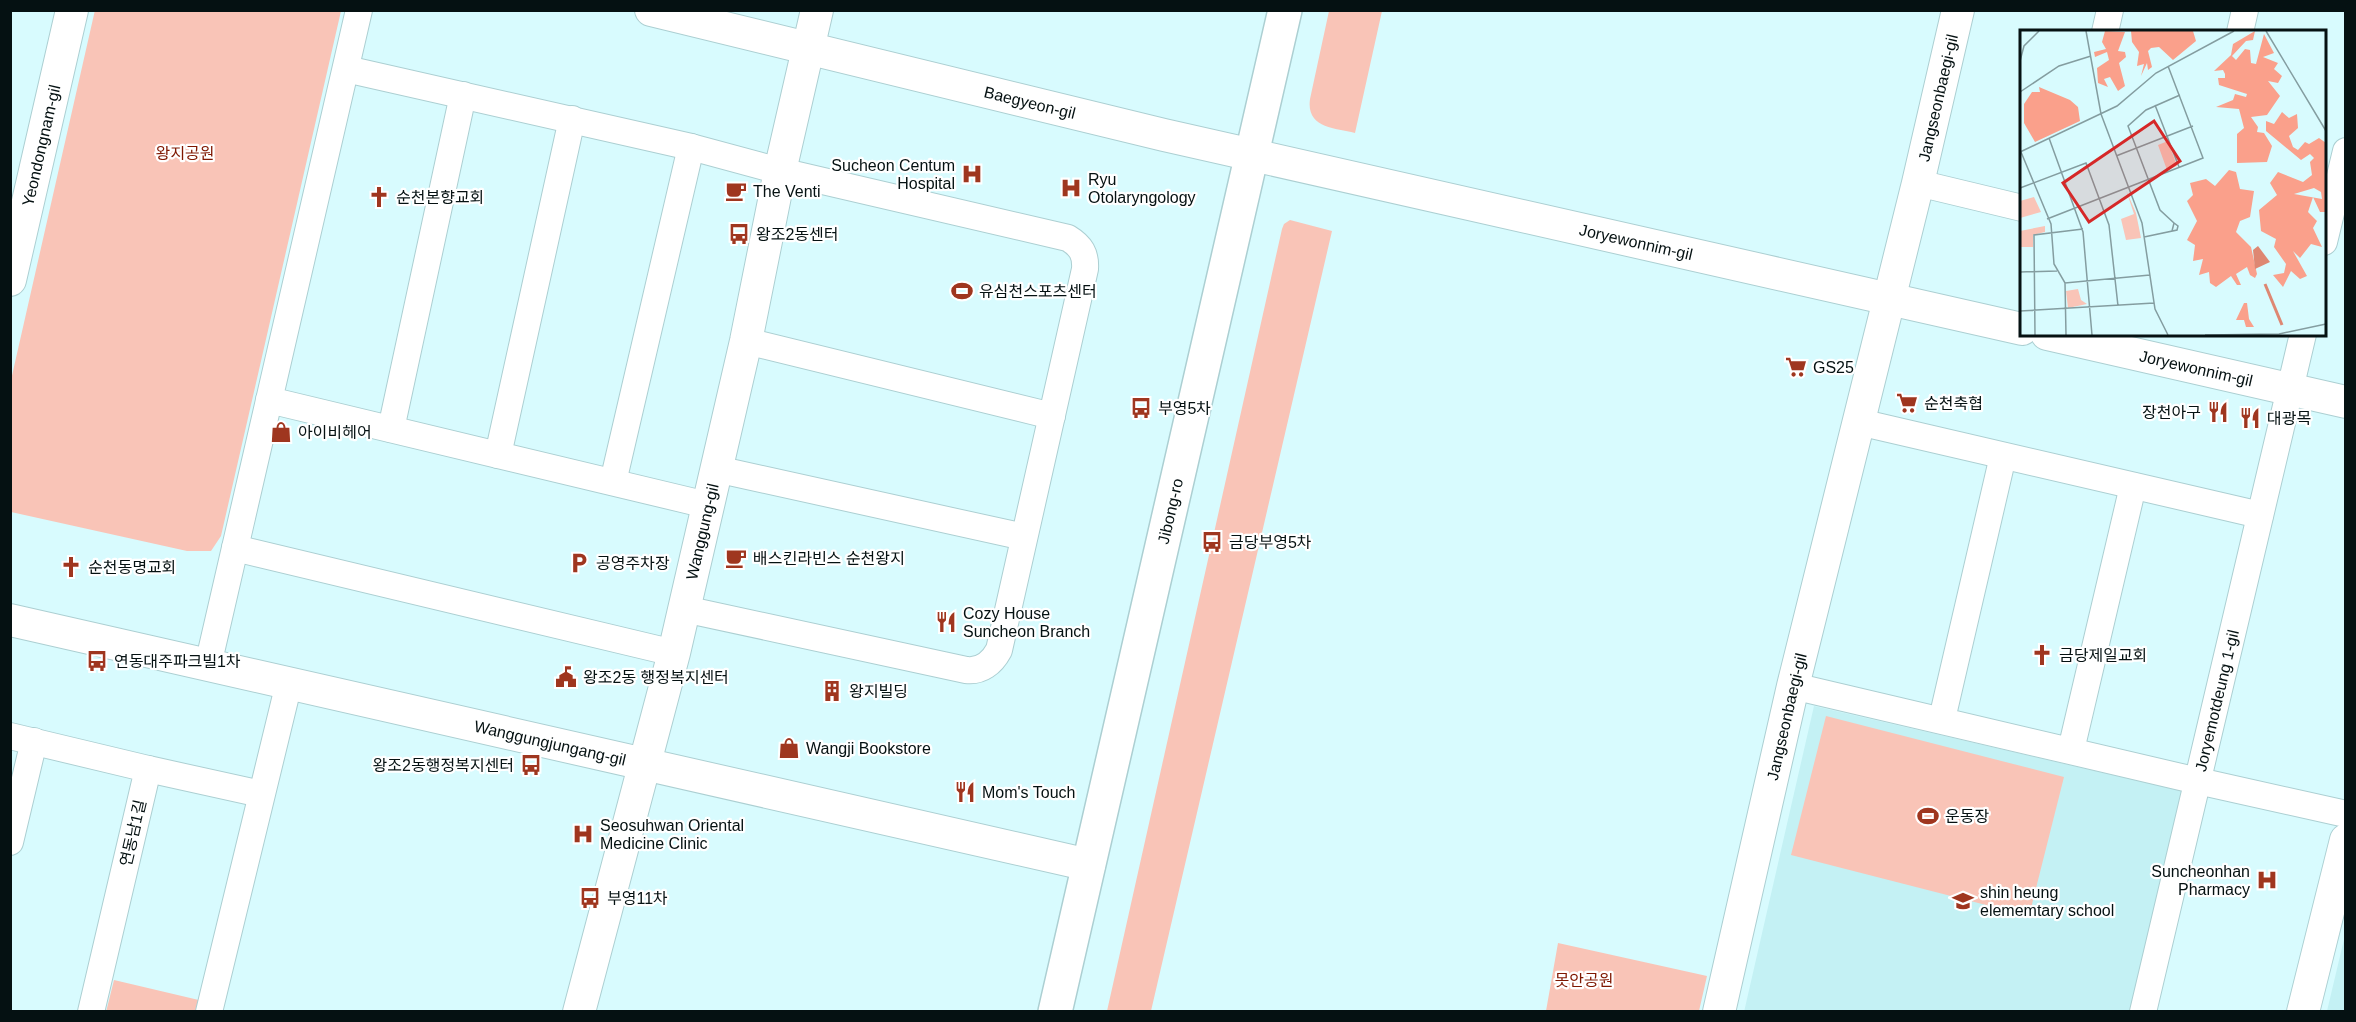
<svg xmlns="http://www.w3.org/2000/svg" width="2356" height="1022" font-family="Arial,'Noto Sans KR',sans-serif">
  <style>
    .built { fill: #c4f1f4 }
    .green { fill: #f9c4b7 }
    .lines { fill: none; stroke-linecap: round; stroke-linejoin: round }
    .minor-casing { stroke: #accfd2; stroke-width: 28 }
    .tertiary-casing { stroke: #accfd2; stroke-width: 34 }
    .secondary-casing { stroke: #accfd2; stroke-width: 36 }
    .minor { stroke: #fff; stroke-width: 26 }
    .tertiary { stroke: #fff; stroke-width: 32 }
    .secondary { stroke: #fff; stroke-width: 33 }
    .labels { text-anchor: middle; dominant-baseline: central; stroke-width: 4.5; stroke-linejoin: round; paint-order: stroke }
    .street-label { font-size: 16px; fill: #051112; stroke: #fff }
    .park-label { font-size: 16px; fill: #7f1700; stroke: #fff }
    .poi-label { font-size: 16px; fill: #051112; stroke: #fff; text-anchor: start }
    .inset-river { fill: none; stroke: #de8772; stroke-width: 3 }
    .inset-road { fill: none; stroke: #849da0; stroke-width: 1.5 }
    .view { fill: #d62828; fill-opacity: 0.15; stroke: #d62828; stroke-width: 3 }
    .inset-edge { fill: none; stroke: #051112; stroke-width: 3 }
  </style>
  <rect width="100%" height="100%" fill="#d8fbfe"/>
  <path class="built" d="M1814,706l368,85 -50,220 -388,1z
    M2345,935v76h-18z"/>
  <path class="green" d="M95,10l246,1 -120,525 -10,15h-24l-176,-39v-132z
    M1329,11h53l-27,122c-21,-5 -49,-5 -45,-34z
    M1290,220l42,11 -181,780h-44l175,-782 2,-5z
    M1826,716l238,61 -35,139 -238,-61z
    M1558,943l149,33 -8,35h-153z
    M114,980l89,21 -2,10 -95,1z"/>
  <g class="lines">
    <defs>
      <g id="minor">
        <path d="M2105,32l5,-22"/>
        <path d="M2240,32l5,-22"/>
        <path d="M346,69l345,78 89,24 288,67c13,8 18,16 17,31l-86,381c-7,13 -18,22 -33,20l-282,-61"/>
        <path d="M1918,183l104,25"/>
        <path d="M2324,242l22,-91"/>
        <path d="M746,341l306,75"/>
        <path d="M269,400l438,105"/>
        <path d="M1859,422l401,93"/>
        <path d="M391,429l72,-334"/>
        <path d="M498,455l74,-336"/>
        <path d="M716,469l308,68"/>
        <path d="M613,482l78,-335"/>
        <path d="M235,548l439,105"/>
        <path d="M208,665l151,-655"/>
        <path d="M1793,686l405,95 148,33"/>
        <path d="M1942,719l61,-263"/>
        <path d="M10,736l138,33 -57,243"/>
        <path d="M2071,750l62,-264"/>
        <path d="M148,769l113,25"/>
        <path d="M10,842l24,-101"/>
        <path d="M209,1012l80,-329"/>
        <path id="s1" d="M2143,1012l160,-678"/>
      </g>
      <g id="tertiary">
        <path id="s2" d="M651,10l513,125 858,194"/>
        <path id="s3" d="M10,280l62,-270"/>
        <path id="s4" d="M2047,334l299,68"/>
        <path id="s5" d="M10,620l1079,245"/>
        <path id="s6" d="M579,1012l95,-359 72,-312 34,-170 37,-161"/>
        <path id="s7" d="M1719,1012l74,-326 125,-503 40,-173"/>
        <path d="M2303,1012l43,-172"/>
      </g>
      <g id="secondary">
        <path id="s8" d="M1055,1012l230,-1002"/>
      </g>
    </defs>
    <use href="#minor" class="minor-casing"/>
    <use href="#tertiary" class="tertiary-casing"/>
    <use href="#secondary" class="secondary-casing"/>
    <use href="#minor" class="minor"/>
    <use href="#tertiary" class="tertiary"/>
    <use href="#secondary" class="secondary"/>
  </g>
  <defs>
    <symbol id="hospital-bare" viewBox="-9 -9 18 18"><path d="M-5-5h3v3.5h4V-5h3V5h-3V1.5h-4V5h-3Z" fill="#9f361f" stroke="#fff" stroke-width="2.5" paint-order="stroke"/></symbol>
    <symbol id="cafe-bare" viewBox="-9 -9 18 18"><path d="M-5.5-4.5H6V0H3Q3 3.5 0 3.5H-2.5Q-5.5 3.5-5.5 0ZM3-3.2v2h1.7v-2ZM-6 4.5H4V6H-6Z" fill="#9f361f" stroke="#fff" stroke-width="2.5" paint-order="stroke"/></symbol>
    <symbol id="church-bare" viewBox="-9 -9 18 18"><path d="M-1.2-6h2.4v3.5h3.3v2.4h-3.3V6h-2.4V-.1h-3.3v-2.4h3.3Z" fill="#9f361f" stroke="#fff" stroke-width="2.5" paint-order="stroke"/></symbol>
    <symbol id="bus-bare" viewBox="-9 -9 18 18"><path d="M-5-6H5V4H4V6H2V4H-2V6H-4V4H-5ZM-3.5-4V0h7V-4ZM-3.5 1.2v1.5H-2V1.2ZM2 1.2v1.5H3.5V1.2Z" fill="#9f361f" stroke="#fff" stroke-width="2.5" paint-order="stroke"/></symbol>
    <symbol id="stadium-bare" viewBox="-9 -9 18 18"><path d="M0-5a6.5 5 0 1 0 0 10a6.5 5 0 1 0 0-10ZM-3.5-1.8h7v3.6h-7Z" fill="#9f361f" stroke="#fff" stroke-width="2.5" paint-order="stroke"/></symbol>
    <symbol id="supermarket-bare" viewBox="-9 -9 18 18"><path d="M-6-5.5h2.5l.6 2H6L4.5 2H-2.5L-4.4-4H-6ZM-1.5 3.2a1.3 1.3 0 1 0 .1 0ZM3 3.2a1.3 1.3 0 1 0 .1 0Z" fill="#9f361f" stroke="#fff" stroke-width="2.5" paint-order="stroke"/></symbol>
    <symbol id="restaurant-bare" viewBox="-9 -9 18 18"><path d="M-5-6h1v4h1v-4h1v4h1v-4h1v5L-1.5 .5V6h-2V.5L-5-1ZM5-6V6H3V1.5H1.5Q1.5-4 5-6Z" fill="#9f361f" stroke="#fff" stroke-width="2.5" paint-order="stroke"/></symbol>
    <symbol id="shop-bare" viewBox="-9 -9 18 18"><path d="M-5-2.5h2.3a2.7 3.5 0 0 1 5.4 0H5L5.5 6h-11ZM-1.5-2.5h3a1.5 2.3 0 0 0-3 0Z" fill="#9f361f" stroke="#fff" stroke-width="2.5" paint-order="stroke"/></symbol>
    <symbol id="parking-bare" viewBox="-9 -9 18 18"><path d="M-3.5-5.5H1a3.5 3.5 0 0 1 0 7H-1V5.5H-3.5ZM-1-3.4V-.6H.8a1.4 1.4 0 0 0 0-2.8Z" fill="#9f361f" stroke="#fff" stroke-width="2.5" paint-order="stroke"/></symbol>
    <symbol id="civic-bare" viewBox="-9 -9 18 18"><path d="M-.6-6.5H3V-4.5H.6V-3L4-1V1h2V6H-6V1h2V-1L-.6-3ZM-1.2 2.5V6h2.4V2.5Z" fill="#9f361f" stroke="#fff" stroke-width="2.5" paint-order="stroke"/></symbol>
    <symbol id="building-bare" viewBox="-9 -9 18 18"><path d="M-4-6H4V6H1V3H-1V6H-4ZM-2.5-4.3h1.7v1.8h-1.7ZM.8-4.3h1.7v1.8H.8ZM-2.5-1h1.7V.8h-1.7ZM.8-1h1.7V.8H.8Z" fill="#9f361f" stroke="#fff" stroke-width="2.5" paint-order="stroke"/></symbol>
    <symbol id="school-bare" viewBox="-9 -9 18 18"><path d="M0-5L7-2L0 1L-7-2ZM-4 1L0 2.5L4 1V4Q0 6-4 4Z" fill="#9f361f" stroke="#fff" stroke-width="2.5" paint-order="stroke"/></symbol>
  </defs>
  <g fill-rule="evenodd">
    <use href="#hospital-bare" x="957" y="159" width="30" height="30"/>
    <use href="#hospital-bare" x="1056" y="173" width="30" height="30"/>
    <use href="#cafe-bare" x="721" y="176" width="30" height="30"/>
    <use href="#church-bare" x="364" y="182" width="30" height="30"/>
    <use href="#bus-bare" x="724" y="219" width="30" height="30"/>
    <use href="#stadium-bare" x="947" y="276" width="30" height="30"/>
    <use href="#supermarket-bare" x="1781" y="352" width="30" height="30"/>
    <use href="#supermarket-bare" x="1892" y="388" width="30" height="30"/>
    <use href="#bus-bare" x="1126" y="393" width="30" height="30"/>
    <use href="#restaurant-bare" x="2203" y="397" width="30" height="30"/>
    <use href="#restaurant-bare" x="2235" y="403" width="30" height="30"/>
    <use href="#shop-bare" x="266" y="417" width="30" height="30"/>
    <use href="#bus-bare" x="1197" y="527" width="30" height="30"/>
    <use href="#cafe-bare" x="721" y="543" width="30" height="30"/>
    <use href="#parking-bare" x="564" y="548" width="30" height="30"/>
    <use href="#church-bare" x="56" y="552" width="30" height="30"/>
    <use href="#restaurant-bare" x="931" y="607" width="30" height="30"/>
    <use href="#church-bare" x="2027" y="640" width="30" height="30"/>
    <use href="#bus-bare" x="82" y="646" width="30" height="30"/>
    <use href="#civic-bare" x="551" y="662" width="30" height="30"/>
    <use href="#building-bare" x="817" y="676" width="30" height="30"/>
    <use href="#shop-bare" x="774" y="733" width="30" height="30"/>
    <use href="#bus-bare" x="516" y="750" width="30" height="30"/>
    <use href="#restaurant-bare" x="950" y="777" width="30" height="30"/>
    <use href="#stadium-bare" x="1913" y="801" width="30" height="30"/>
    <use href="#hospital-bare" x="568" y="819" width="30" height="30"/>
    <use href="#hospital-bare" x="2252" y="865" width="30" height="30"/>
    <use href="#bus-bare" x="575" y="883" width="30" height="30"/>
    <use href="#school-bare" x="1948" y="886" width="30" height="30"/>
  </g>
  <g class="labels">
    <g class="street-label">
      <text stroke="none"><textPath href="#s7" startOffset="940">Jangseonbaegi-gil</textPath></text>
      <text stroke="none"><textPath href="#s2" startOffset="390">Baegyeon-gil</textPath></text>
      <text stroke="none"><textPath href="#s3" startOffset="138">Yeondongnam-gil</textPath></text>
      <text stroke="none"><textPath href="#s2" startOffset="1012">Joryewonnim-gil</textPath></text>
      <text stroke="none"><textPath href="#s4" startOffset="153">Joryewonnim-gil</textPath></text>
      <text stroke="none"><textPath href="#s8" startOffset="514">Jibong-ro</textPath></text>
      <text stroke="none"><textPath href="#s6" startOffset="496">Wanggung-gil</textPath></text>
      <text stroke="none"><textPath href="#s1" startOffset="320">Joryemotdeung 1-gil</textPath></text>
      <text stroke="none"><textPath href="#s7" startOffset="303">Jangseonbaegi-gil</textPath></text>
      <text stroke="none"><textPath href="#s5" startOffset="554">Wanggungjungang-gil</textPath></text>
      <text transform="translate(133 833) rotate(-77)">연동남1길</text>
    </g>
    <g class="park-label">
      <text x="185" y="153">왕지공원</text>
      <text x="1584" y="980">못안공원</text>
    </g>
    <g class="poi-label">
      <text x="955" y="165" text-anchor="end">Sucheon Centum<tspan x="955" dy="18">Hospital</tspan></text>
      <text x="1088" y="179">Ryu<tspan x="1088" dy="18">Otolaryngology</tspan></text>
      <text x="753" y="191">The Venti</text>
      <text x="396" y="197">순천본향교회</text>
      <text x="756" y="234">왕조2동센터</text>
      <text x="979" y="291">유심천스포츠센터</text>
      <text x="1813" y="367">GS25</text>
      <text x="1924" y="403">순천축협</text>
      <text x="1158" y="408">부영5차</text>
      <text x="2201" y="412" text-anchor="end">장천아구</text>
      <text x="2267" y="418">대광목</text>
      <text x="298" y="432">아이비헤어</text>
      <text x="1229" y="542">금당부영5차</text>
      <text x="753" y="558">배스킨라빈스 순천왕지</text>
      <text x="596" y="563">공영주차장</text>
      <text x="88" y="567">순천동명교회</text>
      <text x="963" y="613">Cozy House<tspan x="963" dy="18">Suncheon Branch</tspan></text>
      <text x="2059" y="655">금당제일교회</text>
      <text x="114" y="661">연동대주파크빌1차</text>
      <text x="583" y="677">왕조2동 행정복지센터</text>
      <text x="849" y="691">왕지빌딩</text>
      <text x="806" y="748">Wangji Bookstore</text>
      <text x="514" y="765" text-anchor="end">왕조2동행정복지센터</text>
      <text x="982" y="792">Mom's Touch</text>
      <text x="1945" y="816">운동장</text>
      <text x="600" y="825">Seosuhwan Oriental<tspan x="600" dy="18">Medicine Clinic</tspan></text>
      <text x="2250" y="871" text-anchor="end">Suncheonhan<tspan x="2250" dy="18">Pharmacy</tspan></text>
      <text x="1980" y="892">shin heung<tspan x="1980" dy="18">elememtary school</tspan></text>
      <text x="607" y="898">부영11차</text>
    </g>
  </g>
  <g transform="translate(2020 30)">
    <rect width="306" height="306" fill="#d8fbfe"/>
    <path d="M148,111l9,25 -10,4 -9,-25zM106,160l10,23 5,25 -15,2 -5,-21 13,-5zM14,167l7,15 -21,6v-17zM25,196v6l-12,3v12h-13v-16zM58,259l3,11 6,4 -19,4 -2,-17z" fill="#f9c4b7"/>
    <path d="M85,1l20,1 -7,19 7,1 1,5 -7,6 6,23 -7,5 -8,-14 -6,2 4,8 -10,-4 -1,-15 12,-8 -2,-8 -12,5 -1,-5 12,-3 -4,-7zM111,1h62l3,10 -23,19 -14,-13 -8,1 -3,3 4,16 -4,3 -1,-7 -6,13 3,-12 -7,2 2,-14 -7,-10zM235,1l-2,9 -7,1 -14,15 4,4 9,-11 5,1 1,13 5,1 8,-30 10,19 -11,4 15,6 -4,6 8,7 -4,7 -10,-2 12,15 -13,19 -16,2 7,10 -1,5 7,1 8,13 -5,16 -30,1v-29l7,-6 -5,-19 -23,-2 17,-7 2,-6 11,3 1,-3 -28,-9 -1,-7h7v-4l-2,-4 -9,1 17,-16 2,-11zM19,57l31,13 8,7 2,14 -45,21 -11,-19v-19l8,-12h8zM262,82l7,6 8,-4 1,14 -9,8 4,11 5,3 7,-8 4,2 10,-6 7,5v69h-6l-7,-15 -5,15 9,9 -4,7 9,19 -11,-3 -11,14 -7,-7 14,25 -7,3 -9,-8 -8,16 -10,-12 11,-2 2,-9 -12,-17 2,-8 -15,-8 -2,-21 18,-15 -7,-12 8,-11 25,10 9,-7 -2,-13 4,-4 -4,-4 -9,6 -35,-29v-10l8,3zM294,158l7,4 1,7 -28,-5zM209,140l7,2 4,17 14,2 -4,26 -10,4 -4,11 15,15 6,27 -2,4 -5,-3 -3,-8 -11,7 5,11h-4l-6,-9 -15,11 -6,-4 -1,-11 -10,3 4,-16 -10,2 2,-16 -8,-5 10,-19 -10,-20 6,-6 -3,-12 16,-4 9,7zM224,273h3l2,16 5,8h-8l-2,-7h-8z" fill="#faa08b" fill-rule="evenodd"/>
    <path d="M238,216l12,16 -15,7 -2,-19z" fill="#de8772"/>
    <path class="inset-river" d="M245,254l17,41"/>
    <path class="inset-road" d="M66,1l15,83M246,1l60,100M0,31l4,-15 15,-15M0,62l39,-26 32,-10M135,75l24,62M81,84l41,109 13,86 13,26M29,108l34,94 9,103M0,122l97,-46 39,-33 78,-42M1,122l30,72 3,40 11,19 85,-8M96,126l77,-30M0,158l66,-25 23,62 9,81M27,189l156,-61 -35,-92M154,193l-14,-13 -32,-84 18,-16 34,-15M124,207l33,-7 1,-4 -4,-3 -2,8M0,242l37,-1M45,253l1,52M0,281l134,-8M15,305l-1,-100 49,-6M185,305l74,-1 47,-10"/>
    <path class="view" d="M134,91l26,40 -91,61 -26,-39z"/>
    <rect width="306" height="306" class="inset-edge"/>
  </g>
  <rect width="2356" height="1022" fill="none" stroke="#051112" stroke-width="24"/>
</svg>
